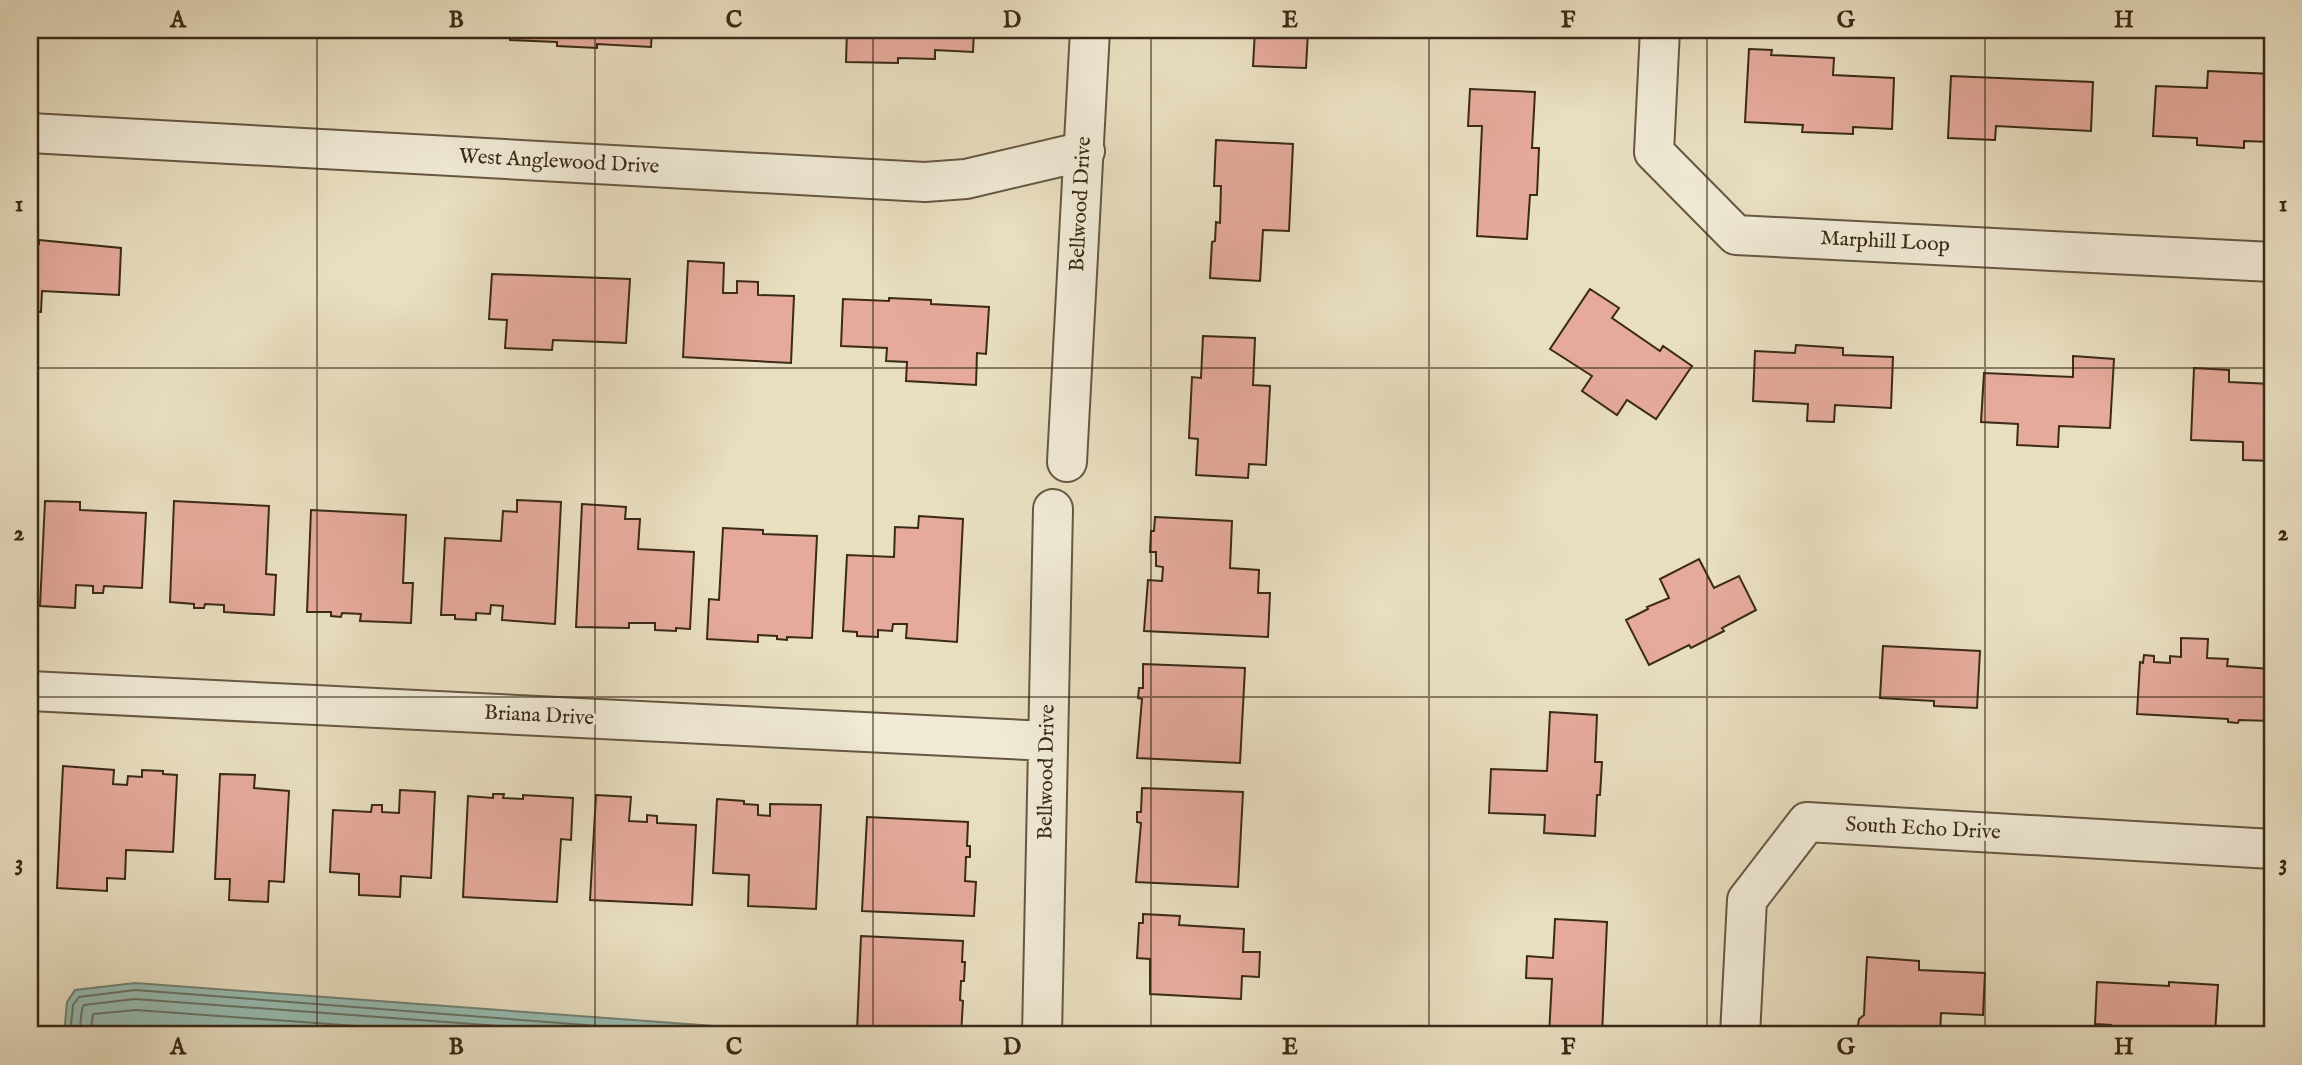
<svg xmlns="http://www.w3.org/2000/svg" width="2302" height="1065" font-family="'IM FELL English',serif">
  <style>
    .water { fill: #97bcb2; stroke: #728274; stroke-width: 2 }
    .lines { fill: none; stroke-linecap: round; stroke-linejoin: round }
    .shore { stroke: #697365; stroke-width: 2 }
    .building { fill: #e5aa9c; stroke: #3b2a18; stroke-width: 2 }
    .street-casing { stroke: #665742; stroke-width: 42 }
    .street { stroke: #f0ead6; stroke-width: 38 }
    .grid { fill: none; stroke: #3b2a18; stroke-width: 2; stroke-opacity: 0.55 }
    .labels { text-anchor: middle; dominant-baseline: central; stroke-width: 6; stroke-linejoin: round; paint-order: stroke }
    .street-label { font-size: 21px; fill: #3b2a18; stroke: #f0ead6 }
    .neatline { fill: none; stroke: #3b2a18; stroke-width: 2.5 }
    .grid-label { font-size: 23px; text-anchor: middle; font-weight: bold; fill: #3b2a18 }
  </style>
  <rect width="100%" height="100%" fill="#e8dec0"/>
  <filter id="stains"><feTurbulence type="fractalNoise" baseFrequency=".00286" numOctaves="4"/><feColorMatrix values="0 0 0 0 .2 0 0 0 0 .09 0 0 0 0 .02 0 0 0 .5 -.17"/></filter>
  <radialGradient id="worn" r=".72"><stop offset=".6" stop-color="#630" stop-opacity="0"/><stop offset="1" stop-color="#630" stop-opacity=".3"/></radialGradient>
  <path class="water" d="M135,983l579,43 18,9h-668l3,-33 8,-12z"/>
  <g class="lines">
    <path class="shore" d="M70,1035l3,-30 6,-8 56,-7 581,45
      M79,1035l3,-26 2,-4 51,-6 487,36
      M90,1035l3,-21 43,-4 344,25"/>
  </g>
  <path class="building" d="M510,30h142l-1,17 -54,-3v4l-40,-2v-4l-47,-2z
    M847,30h127l-1,22 -38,-2v9l-37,-1v5l-52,-1z
    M1255,30h93v3l-40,-1 -2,36 -53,-2z
    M1749,49l23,1 -1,5 63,3 -1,17 61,3 -2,51 -39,-2v7l-51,-2 1,-7 -58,-3z
    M2208,71l64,3v68l-28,-1v7l-47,-3v-7l-44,-2 3,-50 51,2z
    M1951,76l142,6 -2,49 -95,-5 -1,14 -47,-2z
    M1470,89l65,3 -3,56h7l-2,47h-7l-3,44 -50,-3 5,-110h-14z
    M1216,140l77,4 -4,87 -26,-1 -3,51 -50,-3 2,-36 3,-1 1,-19 4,1 1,-37h-7z
    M39,240l82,8 -2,47 -77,-4 -1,21 -11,-1v-68l9,1z
    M688,261l36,2 -1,30h14v-12l21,1v13l36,1 -3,67 -108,-6z
    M492,274l138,5 -4,64 -73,-3 -1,10 -47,-2 2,-28 -18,-1z
    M1590,289l29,19 -7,10 48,33 3,-5 29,20 -36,53 -29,-19 -10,15 -35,-24 10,-15 -42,-27z
    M889,298l42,2v4l58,3 -3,47 -9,-1 -1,32 -70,-4 1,-19 -21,-1 1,-13 -46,-2 2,-47 46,2z
    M1203,336l52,2 -2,47 17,1 -4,79 -17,-1 -1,14 -52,-3 2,-36 -9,-1 3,-61 9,1z
    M1796,345l47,3v7l50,2 -2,51 -56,-3 -1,17 -27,-1 1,-17 -55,-3 2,-50 40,2z
    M2073,356l41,3 -4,69 -51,-2 -1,21 -41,-2 1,-21 -37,-2 3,-49 89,4z
    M2194,368l35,2v12l43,2v77l-29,-1v-18l-52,-2z
    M517,500l44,2 -6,122 -53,-4 1,-14 -12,-1 -1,9 -14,-1v7l-21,-1v-4h-14l4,-77 56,3 2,-30 14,1z
    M45,501l35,1v8l66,3 -4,75 -38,-2 -1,7h-10v-7l-17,-1 -1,23 -35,-2z
    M174,501l95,5 -3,68 10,1 -2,40 -50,-3v-7l-19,-1 -1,4h-10v-4l-24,-2z
    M582,504l44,3 -1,12h15l-2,30 56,3 -4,77 -14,-1v3l-21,-1v-7h-26v5l-53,-1z
    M311,510l95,5 -3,68h10l-2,40 -51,-2 1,-7 -19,-1 -1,4 -10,-1v-4h-24z
    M919,516l44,3 -6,123 -51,-4 1,-14h-14l-1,7 -14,-1v7l-21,-1v-4l-14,-1 4,-76 47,2 1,-30 23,1z
    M1155,517l77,4 -2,47 29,2 -1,23h12l-2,44 -124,-6 4,-51 14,1 1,-14 -7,-1v-14h-6l1,-21h3z
    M723,528l40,2v4l54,2 -5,102 -25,-1v3l-10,-1v-3l-19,-1v7l-51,-3 2,-40 10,1z
    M1699,559l15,29 25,-12 17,34 -34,18 2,3 -33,17 -2,-3 -40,20 -23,-45 22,-11 -1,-2 22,-9 -9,-19z
    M2181,638l27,1 -1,19 21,1 -1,7 45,3v52l-33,-1 -1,3 -10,-1v-3l-91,-5 3,-52 3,1 1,-8 10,1v6l16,1v-7l11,1z
    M1883,646l97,5 -3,57 -43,-2v-5l-54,-3z
    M1143,664l102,4 -5,95 -103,-5 5,-59 -4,-1 1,-10h4z
    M1550,712l47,3 -2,47h7l-2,33h-3l-2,41 -51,-3 1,-18 -56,-2 2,-44 56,2z
    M63,766l51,4 -1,14 14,1 1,-9 14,1v-7l21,1v3l14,1 -4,77 -47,-2 -1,29 -18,-1v13l-50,-3z
    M220,774l35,1 -1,13 35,3 -5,91 -15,-1 -1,21 -39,-2 1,-21h-15z
    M1142,788l101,4 -5,95 -102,-5 5,-59 -4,-1v-10h4z
    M400,790l35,2 -4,86 -30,-2 -1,21 -41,-2v-21l-29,-2 3,-62 38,2 1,-7h10v7l17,1z
    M493,794h11l-1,4 20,1v-4l50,3 -2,42 -10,-1 -4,63 -94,-5 5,-101 25,2z
    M596,795l35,2 -2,24 18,1v-7l10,1v7l39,2 -4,80 -102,-5z
    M717,799l27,2v3l14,1v10l12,1v-12l51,1 -5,104 -68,-3 1,-31 -36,-2z
    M867,817l101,5 -1,24h3v11h-4l-1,24 11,1 -2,34 -112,-5z
    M1143,914l37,2 -1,9 65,4 -1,23h17l-1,25 -17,-1 -1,23 -91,-5v-35l-13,-1 2,-35h4z
    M1555,919l52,3 -5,113h-53l3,-56 -26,-1 1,-22 26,2z
    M861,936l102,5 -1,21h3l-1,19h-3l-1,19 3,1 -2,34 -104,-4z
    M1867,957l52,4v9l66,3 -2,42 -42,-2 -1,22h-77v-5l-5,-5 1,-6 5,-4z
    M2097,982l72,4v-4l49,3 -3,49 -43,-3v4h-62l1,-10 -16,-1z
    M1140,1026l33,1 -1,8h-36h3z"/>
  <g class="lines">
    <defs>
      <path id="street" d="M1660,30l-6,122 82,83 536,27
        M30,133l895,49 41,-3 119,-28
        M1067,462l23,-432
        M30,691l1018,50
        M1042,1035l11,-526
        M1740,1035l7,-135 60,-78 465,27"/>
    </defs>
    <use href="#street" class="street-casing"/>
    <use href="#street" class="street"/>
  </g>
  <path class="grid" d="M317,30v1005M595,30v1005M873,30v1005M1151,30v1005M1429,30v1005M1707,30v1005M1985,30v1005M30,368h2242M30,697h2242"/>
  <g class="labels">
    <g class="street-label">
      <text transform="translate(559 162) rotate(3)">West Anglewood Drive</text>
      <text transform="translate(1081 204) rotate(-87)">Bellwood Drive</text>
      <text transform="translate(1885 242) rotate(3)">Marphill Loop</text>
      <text transform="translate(539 716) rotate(3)">Briana Drive</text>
      <text transform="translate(1047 772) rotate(-89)">Bellwood Drive</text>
      <text transform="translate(1923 829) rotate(3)">South Echo Drive</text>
    </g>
  </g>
  <rect width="2302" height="1065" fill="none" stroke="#e8dec0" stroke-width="77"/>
  <rect x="38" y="38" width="2226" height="988" class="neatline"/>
  <g class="grid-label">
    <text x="178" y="27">A</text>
    <text x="456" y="27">B</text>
    <text x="734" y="27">C</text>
    <text x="1012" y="27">D</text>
    <text x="1290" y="27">E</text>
    <text x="1568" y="27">F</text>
    <text x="1846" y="27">G</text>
    <text x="2124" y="27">H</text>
    <text x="19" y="211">1</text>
    <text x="2283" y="211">1</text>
    <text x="19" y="540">2</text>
    <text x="2283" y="540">2</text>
    <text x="19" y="870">3</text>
    <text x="2283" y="870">3</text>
    <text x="178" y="1054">A</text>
    <text x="456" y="1054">B</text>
    <text x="734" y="1054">C</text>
    <text x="1012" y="1054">D</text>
    <text x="1290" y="1054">E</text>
    <text x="1568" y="1054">F</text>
    <text x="1846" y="1054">G</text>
    <text x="2124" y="1054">H</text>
  </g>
  <rect width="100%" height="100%" filter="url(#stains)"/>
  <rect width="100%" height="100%" fill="url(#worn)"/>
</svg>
